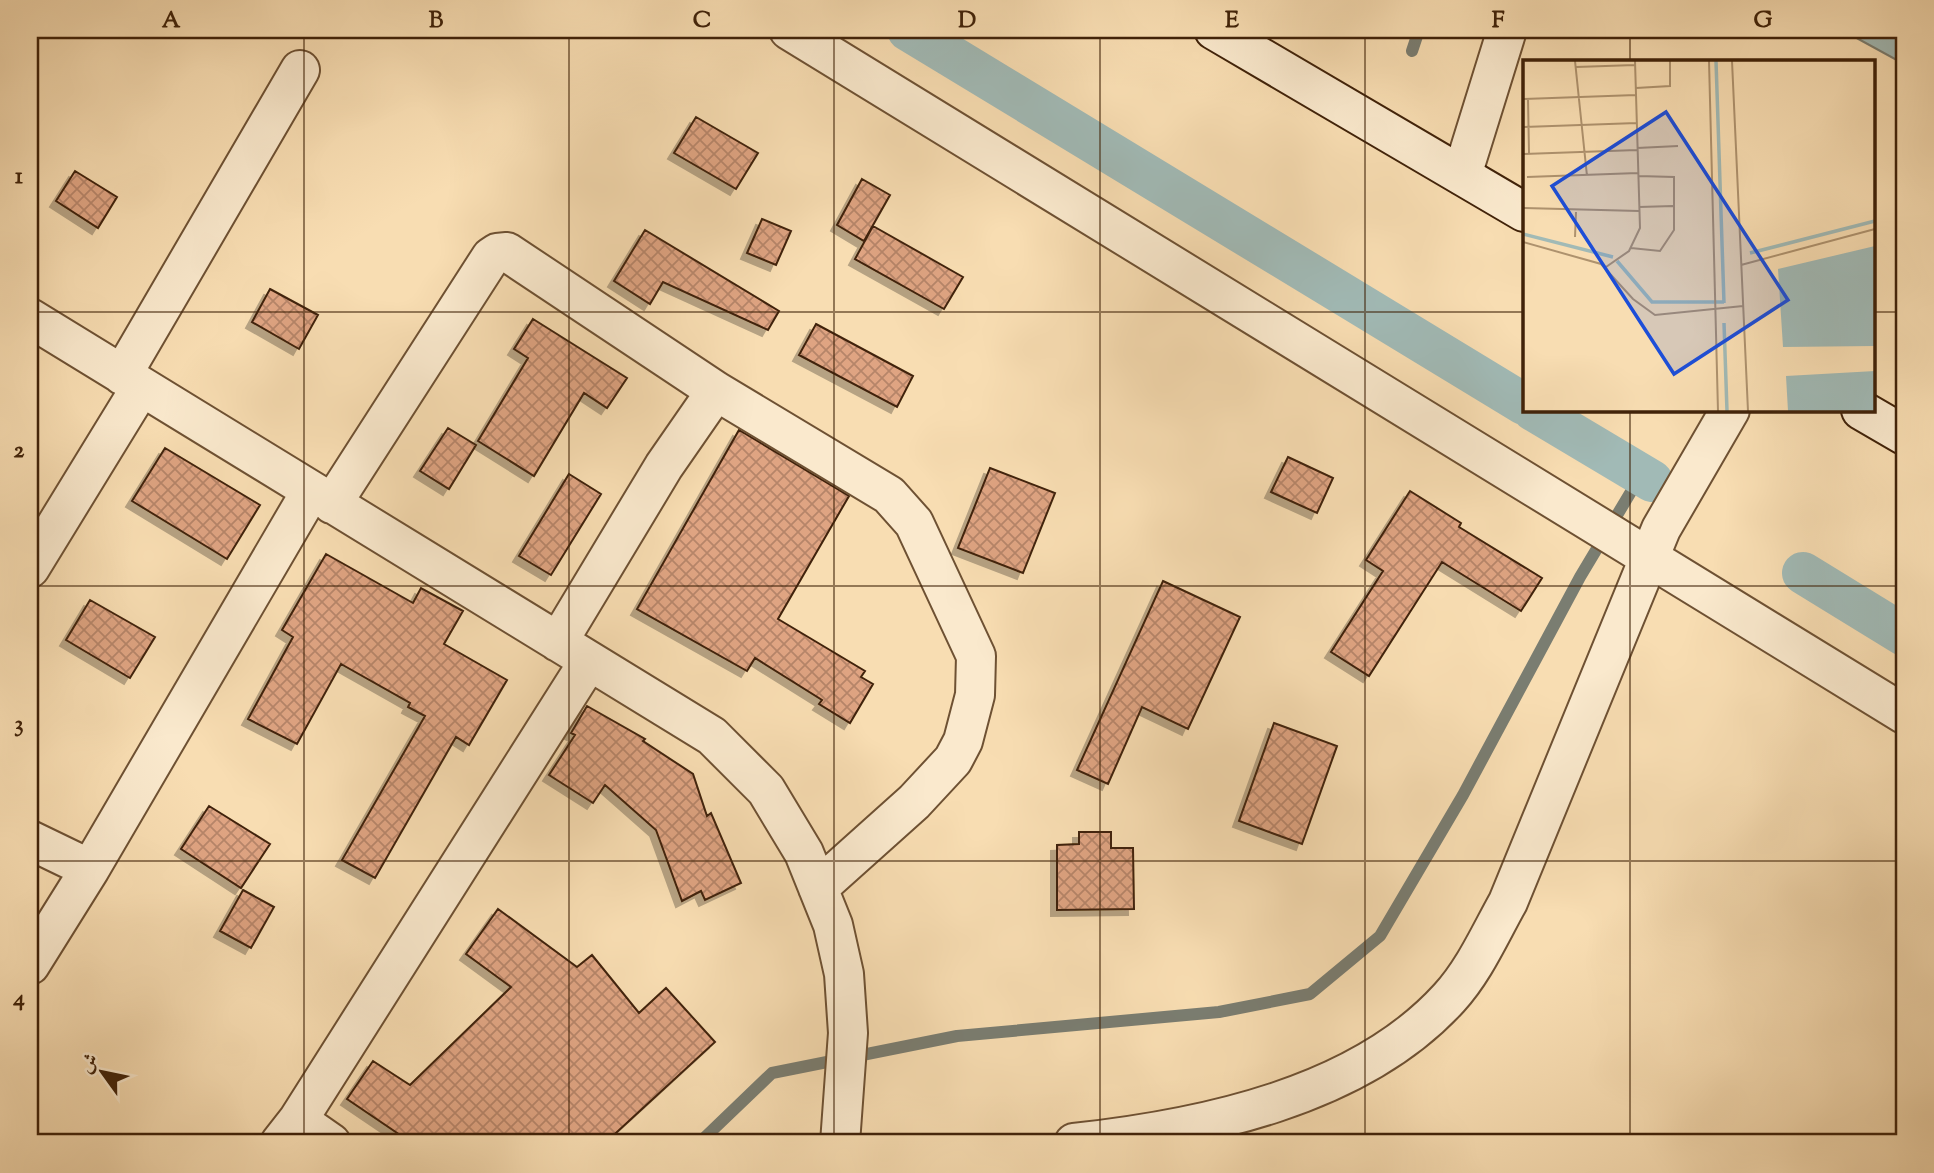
<svg xmlns="http://www.w3.org/2000/svg" width="1934" height="1173" font-family="'Sorts Mill Goudy',Amiri,serif">
  <style>
    .water { fill: #a1bab6; stroke: #7a7d71; stroke-width: 2 }
    .lines { fill: none; stroke-linecap: round; stroke-linejoin: round }
    .stream { stroke: #7a7d71; stroke-width: 12 }
    .canal { stroke: #a1bab6; stroke-width: 42 }
    .building { fill: url(#building-cross-hatch); stroke: #402209; stroke-width: 2; filter: url(#shadow) }
    .street-casing { stroke: #6e5133; stroke-width: 42 }
    .secondary-casing { stroke: #402209; stroke-width: 42 }
    .street { stroke: #fae9cd; stroke-width: 38 }
    .secondary { stroke: #fae9cd; stroke-width: 38 }
    .grid { fill: none; stroke: #402209; stroke-width: 2; stroke-opacity: 0.55 }
    .inset-river { fill: none; stroke: #a1bab6; stroke-width: 3.5 }
    .inset-road { fill: none; stroke: #ae926e; stroke-width: 2 }
    .view { fill: #1d4ed8; fill-opacity: 0.15; stroke: #1d4ed8; stroke-width: 3.5 }
    .inset-edge { fill: none; stroke: #402209; stroke-width: 3.5 }
    .neatline { fill: none; stroke: #402209; stroke-width: 2.5 }
    .grid-label { font-size: 23px; text-anchor: middle; font-weight: bold; fill: #402209 }
  </style>
  <defs>
    <pattern id="building-cross-hatch" width="8" height="8" patternUnits="userSpaceOnUse" patternTransform="scale(1.75)"><rect width="8" height="8" fill="#dfa482"/><path d="M0 0l8 8M0 8l8-8" fill="none" stroke="#b68569"/></pattern>
    <filter id="shadow"><feDropShadow dx="-6" dy="6" stdDeviation="0" flood-color="#0004"/></filter>
  </defs>
  <rect width="100%" height="100%" fill="#f8ddb2"/>
  <filter id="stains"><feTurbulence type="fractalNoise" baseFrequency=".00286" numOctaves="4"/><feColorMatrix values="0 0 0 0 .2 0 0 0 0 .09 0 0 0 0 .02 0 0 0 .5 -.17"/></filter>
  <radialGradient id="worn" r=".72"><stop offset=".6" stop-color="#630" stop-opacity="0"/><stop offset="1" stop-color="#630" stop-opacity=".3"/></radialGradient>
  <path class="water" d="M1842,30h62v34z"/>
  <g class="lines">
    <path class="stream" d="M1412,51l7,-21
      M699,1143l73,-70 185,-37 262,-24 91,-18 70,-58 83,-141 117,-218 61,-102"/>
    <path class="canal" d="M908,30l616,374
      M1533,410l119,71
      M1803,573l101,62"/>
  </g>
  <path class="building" d="M696,117l62,36 -22,36 -62,-36z
    M75,171l42,26 -19,31 -42,-27z
    M862,179l28,16 -26,46 -27,-16z
    M762,219l29,12 -15,34 -29,-12z
    M873,226l90,51 -19,32 -89,-50z
    M645,230l134,81 -11,19 -105,-48 -13,22 -36,-23z
    M270,289l48,26 -19,34 -47,-27z
    M533,319l94,59 -20,30 -23,-15 -50,83 -56,-35 50,-83 -14,-9z
    M816,324l97,52 -16,31 -98,-52z
    M448,428l28,17 -27,44 -29,-18z
    M739,430l110,66 -71,123 87,52 -4,6 12,7 -23,39 -31,-19 3,-4 -67,-42 -8,13 -110,-62z
    M165,448l95,57 -33,54 -95,-58z
    M1288,457l45,21 -16,35 -46,-21z
    M990,468l65,25 -32,80 -65,-25z
    M569,474l32,20 -50,81 -32,-19z
    M1410,491l51,32 -2,4 83,51 -21,33 -79,-49 -73,114 -38,-24 52,-81 -17,-11z
    M326,554l87,49 8,-15 42,23 -19,33 63,36 -38,65 -13,-8 -81,141 -33,-18 83,-144 -17,-9 2,-4 -69,-39 -44,80 -49,-25 45,-82 -11,-7z
    M1163,581l77,36 -52,112 -46,-22 -34,77 -31,-14z
    M90,600l65,37 -25,41 -64,-38z
    M587,706l58,33 -2,2 50,33 14,42 4,-3 30,70 -36,17 -4,-9 -19,10 -26,-71 -51,-45 -12,18 -44,-28 26,-40 -4,-2z
    M1274,723l63,23 -35,98 -63,-23z
    M209,806l61,38 -29,44 -60,-39z
    M1079,832h32v16h22l1,61 -77,1v-65l22,-1z
    M243,890l31,17 -23,41 -31,-17z
    M498,909l79,58 15,-12 47,58 27,-25 49,54 -110,101h-193l-65,-44 26,-38 37,24 101,-98 -45,-33z"/>
  <g class="lines">
    <defs>
      <path id="street" d="M789,30l1115,684
        M1462,175l45,-145
        M30,318l682,418 54,54 38,63 29,72 11,49 4,59 -8,110
        M122,375l178,-305
        M332,504l159,-247 6,-4 10,-1 209,139 173,104 25,28 62,133 -1,39 -12,46 -10,19 -39,42 -96,86
        M30,568l111,-181
        M558,642l106,-176 52,-75
        M30,840l60,29
        M30,965l60,-96 221,-378
        M298,1120l33,23
        M280,1143l18,-23 291,-459
        M1074,1143c128,-14 285,-46 375,-145 25,-27 41,-64 59,-96l153,-373 69,-119"/>
      <path id="secondary" d="M1214,30l310,182
        M1861,410l43,25"/>
    </defs>
    <use href="#street" class="street-casing"/>
    <use href="#secondary" class="secondary-casing"/>
    <use href="#street" class="street"/>
    <use href="#secondary" class="secondary"/>
  </g>
  <path class="grid" d="M304,30v1113M569,30v1113M834,30v1113M1100,30v1113M1365,30v1113M1630,30v31M30,312h1494M1873,312h31M1630,410v733M30,586h1874M30,861h1874"/>
  <g transform="translate(1523 60)">
    <rect width="352" height="352" fill="#f8ddb2"/>
    <path d="M352,186v100l-92,1 -5,-78zM352,311v40h-87l-2,-35z" fill="#a1bab6"/>
    <path class="inset-river" d="M193,1l8,242M0,174l90,23M227,193l125,-32M94,201l35,41h72M201,263l3,88"/>
    <path class="inset-road" d="M52,1l12,115M186,1l9,350M209,1l16,350M53,7l59,-2M113,28l34,-2v-25M0,39l113,-4M5,39l1,54M0,67l114,-4M114,88l41,-2M0,94l114,-4M4,117l111,-4M116,147l34,-1M0,148l116,3M52,177l1,-25M0,182l78,22 32,35 22,16 88,-9M108,188l29,3 14,-21v-53l-36,-1M218,205l134,-36M83,207l23,-16 11,-23 -5,-167"/>
    <path class="view" d="M143,52l122,188 -114,74 -122,-188z"/>
    <rect width="352" height="352" class="inset-edge"/>
  </g>
  <rect width="1934" height="1173" fill="none" stroke="#f8ddb2" stroke-width="77"/>
  <g transform="translate(102 1072) rotate(303)" stroke="#fae9cd" stroke-width="5" paint-order="stroke">
  <path d="M0-5L12 26L0 18L-12 26Z" fill="#402209"/>
  <text y="-10" font-size="19" font-weight="bold" text-anchor="middle" fill="#402209">ش</text>
  </g>
  <rect x="38" y="38" width="1858" height="1096" class="neatline"/>
  <g class="grid-label">
    <text x="171" y="27">A</text>
    <text x="436" y="27">B</text>
    <text x="702" y="27">C</text>
    <text x="967" y="27">D</text>
    <text x="1232" y="27">E</text>
    <text x="1498" y="27">F</text>
    <text x="1763" y="27">G</text>
    <text x="19" y="183">1</text>
    <text x="19" y="457">2</text>
    <text x="19" y="731">3</text>
    <text x="19" y="1005">4</text>
  </g>
  <rect width="100%" height="100%" filter="url(#stains)"/>
  <rect width="100%" height="100%" fill="url(#worn)"/>
</svg>
